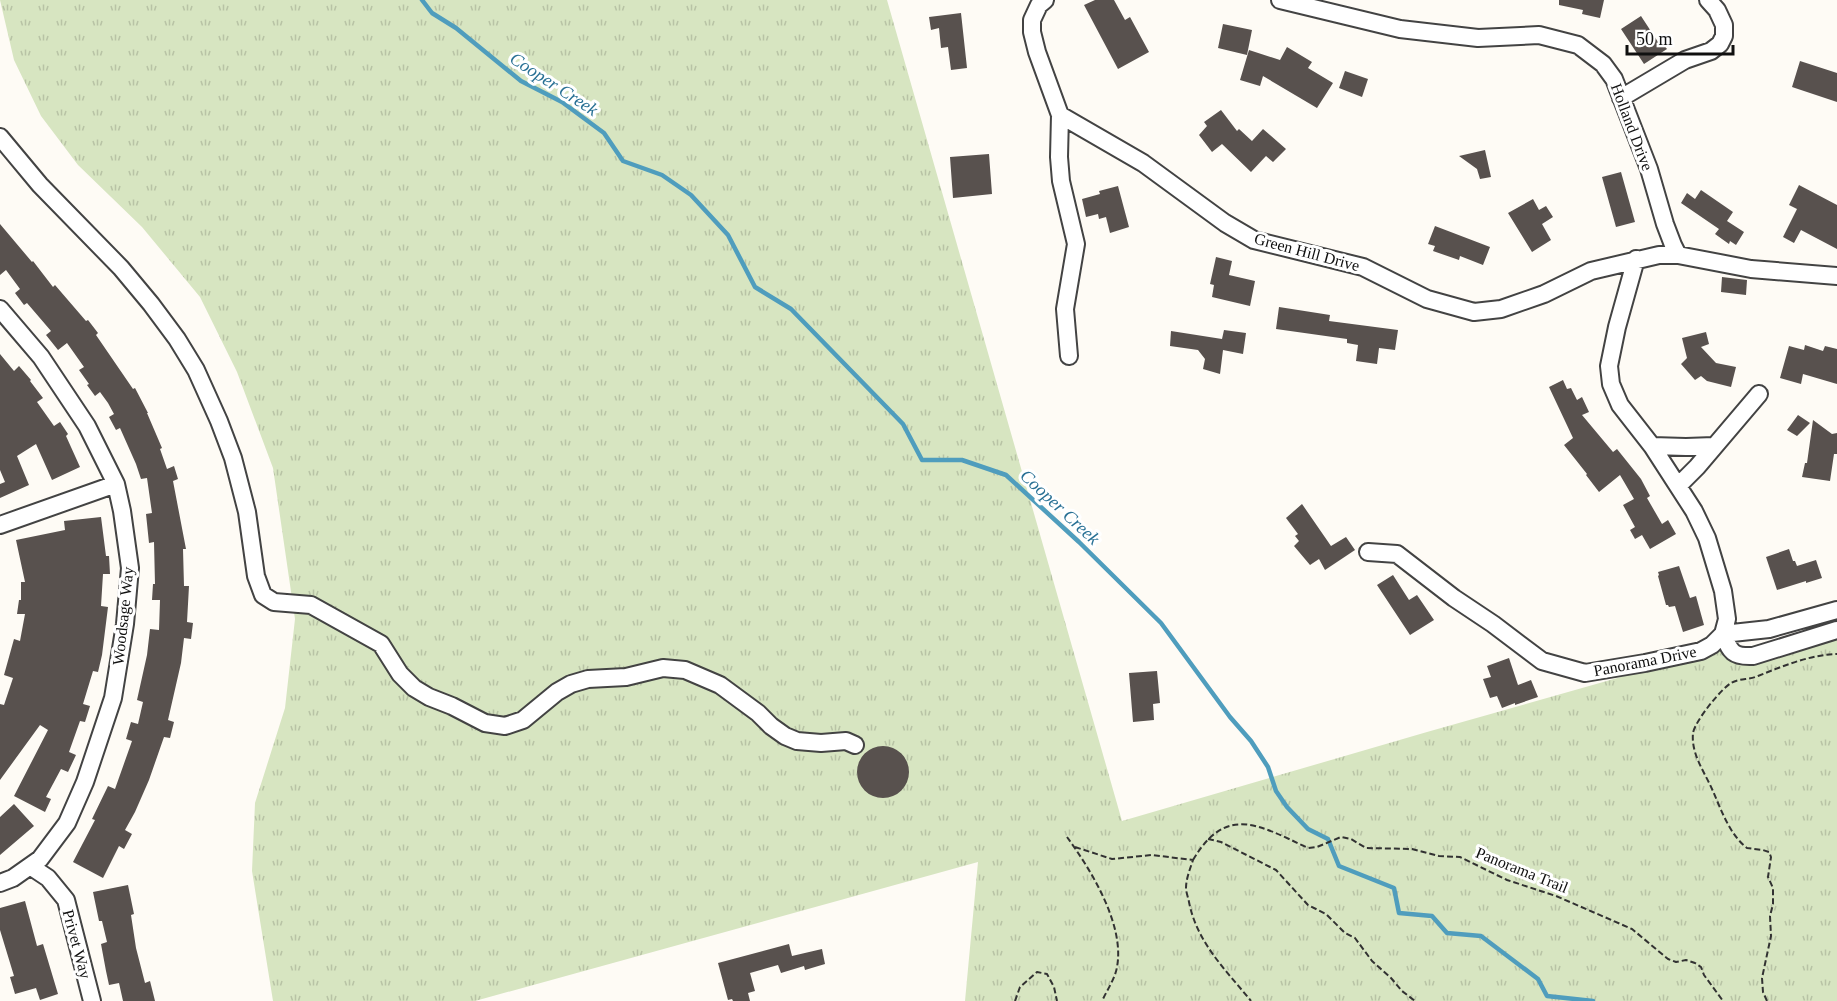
<svg xmlns="http://www.w3.org/2000/svg" width="1837" height="1001" font-family="Georgia,serif">
  <style>
    .park { fill: url(#park-tufts) }
    .lines { fill: none; stroke-linecap: round; stroke-linejoin: round }
    .stream { stroke: #4f9dbd; stroke-width: 4.5 }
    .building { fill: #58514e }
    .minor-casing { stroke: #434343; stroke-width: 20 }
    .path { stroke: #323232; stroke-width: 2; stroke-dasharray: 6 3; stroke-linecap: butt }
    .minor { stroke: #fff; stroke-width: 16 }
    .labels { text-anchor: middle; dominant-baseline: central; stroke-width: 6; stroke-linejoin: round; paint-order: stroke }
    .street-label { font-size: 16px; fill: #101010; stroke: #fff }
    .water-label { font-size: 18px; font-style: italic; fill: #287094; stroke: #fff }
  </style>
  <defs>
    <pattern id="park-tufts" width="24" height="20" patternUnits="userSpaceOnUse" patternTransform="scale(1.5)"><rect width="24" height="20" fill="#d7e5c1"/><path d="M3 7l-1-3M5 7V3M7 7l1-3M15 17l-1-3M17 17v-4M19 17l1-3" fill="none" stroke="#b8c3a5"/></pattern>
  </defs>
  <rect width="100%" height="100%" fill="#fefbf5"/>
  <path class="park" d="M0,0h887l235,821 305,-89 310,-88 2,6 98,-28v379h-872l13,-139 -503,139h-202l-21,-130 3,-68 30,-95 10,-89 -22,-151 -36,-96 -37,-75 -58,-70 -64,-62 -37,-49 -27,-56z"/>
  <g class="lines">
    <path class="stream" d="M422,0l10,13 24,15 65,53 41,21 42,31 19,28 39,14 29,20 37,40 27,52 36,22 112,115 19,36h40l44,15 73,67 82,81 69,94 21,24 17,26 8,24 11,16 21,22 20,10 11,27 55,22 5,25 33,3 15,17 34,3 57,43 9,17 46,5"/>
  </g>
  <path class="building" d="M1095,0h19l11,20 5,-3 19,35 -31,17 -34,-64z
    M1559,0h45l-4,18 -18,-4 1,-4 -24,-5z
    M961,13l6,55 -16,2 -3,-23 -7,1 -2,-20 -8,2 -2,-13z
    M1641,16l17,26 2,-2 7,9 -23,15 -23,-35z
    M1223,24l29,6 -5,25 -29,-7z
    M1287,47l25,15 -4,6 25,15 -16,25 -54,-32 -3,10 -20,-6 9,-30 31,10z
    M1800,61l37,12v29l-45,-15z
    M1345,71l23,8 -6,18 -23,-9z
    M1221,110l16,21 2,-2 13,12 11,-12 23,20 -13,13 -7,-6 -15,16 -29,-28 -10,8 -13,-17 8,-9 -3,-4z
    M1485,150l6,27 -11,2 -3,-10 -18,-13z
    M989,154l3,40 -39,4 -3,-41z
    M1621,172l14,50 -19,5 -14,-50z
    M1799,185l38,20v44l-36,-19 -7,13 -11,-6 14,-28 -8,-4z
    M1118,186l11,41 -19,6 -4,-16 -7,2 -1,-5 -12,3 -4,-18 18,-5 -1,-3z
    M1701,190l32,22 -6,9 17,11 -8,13 -6,-4 -1,3 -14,-10 4,-5 -38,-26 6,-10 8,6z
    M1533,199l6,11 7,-4 7,11 -11,7 9,16 -19,12 -24,-39z
    M0,224l32,38 1,-1 20,26 2,-2 31,36 2,-1 10,13 -2,2 37,54 2,-1 13,25h-1l15,35 -2,1 7,20 7,-3 4,13 -5,2 13,68h-3l1,37h5l-2,36 6,1 -2,16 -7,-1 -3,25 -13,57 6,2 -4,16 -6,-1 -15,43 -14,32 -10,18 7,4 -8,15 -5,-3 -16,32 -30,-16 22,-42 -3,-1 16,-33 7,3 17,-48 -6,-2 5,-17 7,2 5,-22 -6,-2 10,-45 3,-26 9,1 1,-30h-8l1,-16h2l-1,-42 -5,1 -3,-29 6,-1 -5,-35 -6,1 -5,-15 -16,-36 -4,2 -7,-13 5,-3 -6,-11 -8,-11 -5,4 -8,-11 2,-1 -10,-14 5,-3 -17,-24 -9,7 -12,-15 5,-4 -24,-28 -3,2 -9,-12 5,-4 -14,-19 -6,5z
    M1435,226l55,21 -7,18 -23,-9 -1,4 -26,-9 2,-5 -7,-2z
    M1216,257l16,4 -3,14 26,6 -5,25 -38,-9 2,-12 -4,-1z
    M1722,277l25,3 -1,15 -25,-3z
    M1279,307l51,8 -1,6 69,9 -3,20 -16,-2 -2,16 -21,-3 2,-16 -11,-2v-4l-71,-10z
    M1224,330l22,3 -3,21 -20,-4 -3,24 -17,-5 2,-10 -7,-9 -28,-4 1,-15 51,8z
    M1706,332l3,12 -8,3 15,16 20,4 -5,20 -24,-6 -6,-5 -6,4 -14,-16 6,-6 -5,-20z
    M1805,345l18,6 2,-5 12,3v35l-34,-10 -2,10 -21,-6 9,-32 15,4z
    M0,354l14,17 5,-5 12,14 -1,1 13,17 -6,4 17,24 6,-4 8,12 -2,2 14,31 -28,13 -16,-36 -19,12 12,29 -29,13v-14l5,-2 -5,-12z
    M1563,380l4,9 4,-1 6,12 5,-3 7,15 -7,3 31,37 4,-3 24,30 9,17 -3,2 15,26 6,-4 8,14 -26,15 -8,-14 -7,4 -5,-9 5,-3 -12,-22 11,-6 -14,-24 -21,17 -13,-17 1,-1 -23,-29 9,-7 -24,-51z
    M1798,415l12,8 -13,13 -10,-6z
    M1813,420l19,14 5,-1v21h-3l-4,27 -28,-4 3,-14h2z
    M1302,504l29,42 15,-9 9,13 -30,20 -6,-11 -9,6 -16,-19 5,-5 -4,-5 3,-2 -12,-16z
    M101,517l5,39h3l1,18h-7l-2,32 7,1 -6,48 -4,17 -5,-1 -10,33 7,2 -5,16 -5,-1 -11,31 7,3 -8,17 -7,-3 -15,28 5,2 -6,13 -31,-16 34,-66 -8,-5 -40,55v-76l4,1 9,-27 -9,-3 10,-36 6,2 5,-27h-8l2,-14h2v-18h4l-9,-42 49,-10 -1,-9z
    M1789,549l4,12h2l2,5 19,-6 6,18 -16,5v-2l-29,9 -11,-33z
    M1679,566l11,32 6,-2 8,29 -21,7 -8,-26 -6,1 -1,-2h-2l-8,-29 1,-1 -1,-3z
    M1393,575l16,25 8,-5 17,25 -24,15 -33,-50z
    M1509,658l9,27 13,-5 7,17 -23,8v-2l-13,5 -5,-12 -7,2 -7,-19 8,-2 -4,-11z
    M1157,671l3,32 -7,1 1,16 -21,2 -4,-49z
    M857 772a26 26 0 1 1 52 0a26 26 0 1 1-52 0Z
    M14,804l20,22 -34,29v-38z
    M128,885l6,29 -3,1 5,33 9,35 5,-2 5,20h-32l-4,-18 -10,2 -3,-14 -5,-27 6,-2 -5,-21h-3l-6,-29z
    M25,901l12,45 6,-2 15,50 -18,6 -4,-12 -21,6 -5,-17 4,-1 -14,-46v-22z
    M789,944l3,12 30,-7 3,15 -20,6 -1,-4 -23,7 -3,-8 -28,8 5,18 -7,2 2,8h-17l-1,-2 -4,1 -10,-37z"/>
  <g class="lines">
    <defs>
      <path id="minor" d="M1045,0l-6,5 -7,15v12l5,20 23,63 83,48 82,60 29,17 109,27 64,32 47,13 27,-3 43,-15 47,-23 68,-16h19
        M1280,0l120,29 78,9 61,-3 39,10 25,19 11,15 35,90 16,55 8,21 5,10 73,14 86,7
        M1621,98l64,-38 26,-9 9,-7 4,-8v-11l-7,-15 -9,-10
        M1060,115l-1,42 2,24 15,63 -11,65 4,47
        M0,137l40,48 81,83 30,36 26,35 19,31 23,51 14,37 14,54 9,64 7,19 11,7 37,3 70,39 19,30 14,14 15,9 23,9 33,17 20,3 18,-6 34,-28 14,-8 17,-5 38,-2 37,-9 22,2 35,15 38,28 13,13 14,10 12,5 24,2 25,-2 9,4
        M0,309l41,48 46,69 29,58 6,27 8,57 -5,56 -12,74 -28,84 -18,41 -27,36 -27,19 -13,5
        M1652,446l34,1 28,-1
        M1678,486l19,-19 62,-73
        M0,525l116,-41
        M1368,552l29,2 57,44 39,26 49,37 43,12 60,-10 56,-12 11,-6 11,-11 4,-15 -4,-28 -16,-53 -13,-27 -42,-65 -32,-41 -9,-21 -2,-18 8,-39 19,-68
        M1837,610l-68,19 -46,5c7,18 10,23 30,22l84,-26
        M30,866l18,12 18,22 26,101"/>
    </defs>
    <use href="#minor" class="minor-casing"/>
    <path class="path" d="M1067,837c24,33 58,88 50,130 -2,12 -10,23 -15,34
      M1208,839l13,3 55,28 32,35 18,9 19,19 10,5 17,23 19,17 11,13 13,10
      M1075,847l37,12 40,-4 41,5c-3,9 -7,19 -7,28 0,4 2,9 3,14 8,41 37,68 62,99
      M1193,860c33,-56 66,-35 115,-12l9,-1 24,-10 10,2 15,9 46,1 27,7 21,1 47,23 49,16 76,33 36,30 8,3 10,-2 9,3 6,4 3,8 19,26
      M1015,1001l5,-14 17,-15 10,2 7,13 3,14
      M1767,1001l-4,-9 -1,-14 9,-42 -1,-20 3,-12v-16l-5,-11 3,-20 -2,-5 -6,-2 -16,-2c-18,-14 -26,-39 -35,-59 -8,-18 -21,-35 -19,-56 2,-12 28,-44 38,-50 9,-5 18,-3 27,-7 25,-10 51,-21 79,-22"/>
    <use href="#minor" class="minor"/>
  </g>
  <g class="labels">
    <g class="street-label">
      <text transform="translate(1632 127) rotate(69)">Holland Drive</text>
      <text transform="translate(1307 252) rotate(15)">Green Hill Drive</text>
      <text transform="translate(123 616) rotate(-84)">Woodsage Way</text>
      <text transform="translate(1645 661) rotate(-11)">Panorama Drive</text>
      <text transform="translate(1522 870) rotate(22)">Panorama Trail</text>
      <text transform="translate(77 944) rotate(75)">Privet Way</text>
    </g>
    <g class="water-label">
      <text transform="translate(554 84) rotate(33)">Cooper Creek</text>
      <text transform="translate(1060 507) rotate(43)">Cooper Creek</text>
    </g>
  </g>
  <path d="M1627 45v9h106v-9" fill="none" stroke="#101010" stroke-width="3"/>
  <text x="1636" y="45" font-size="18" fill="#101010" stroke="#ffffff" stroke-width="4.5" paint-order="stroke">50 m</text>
</svg>
